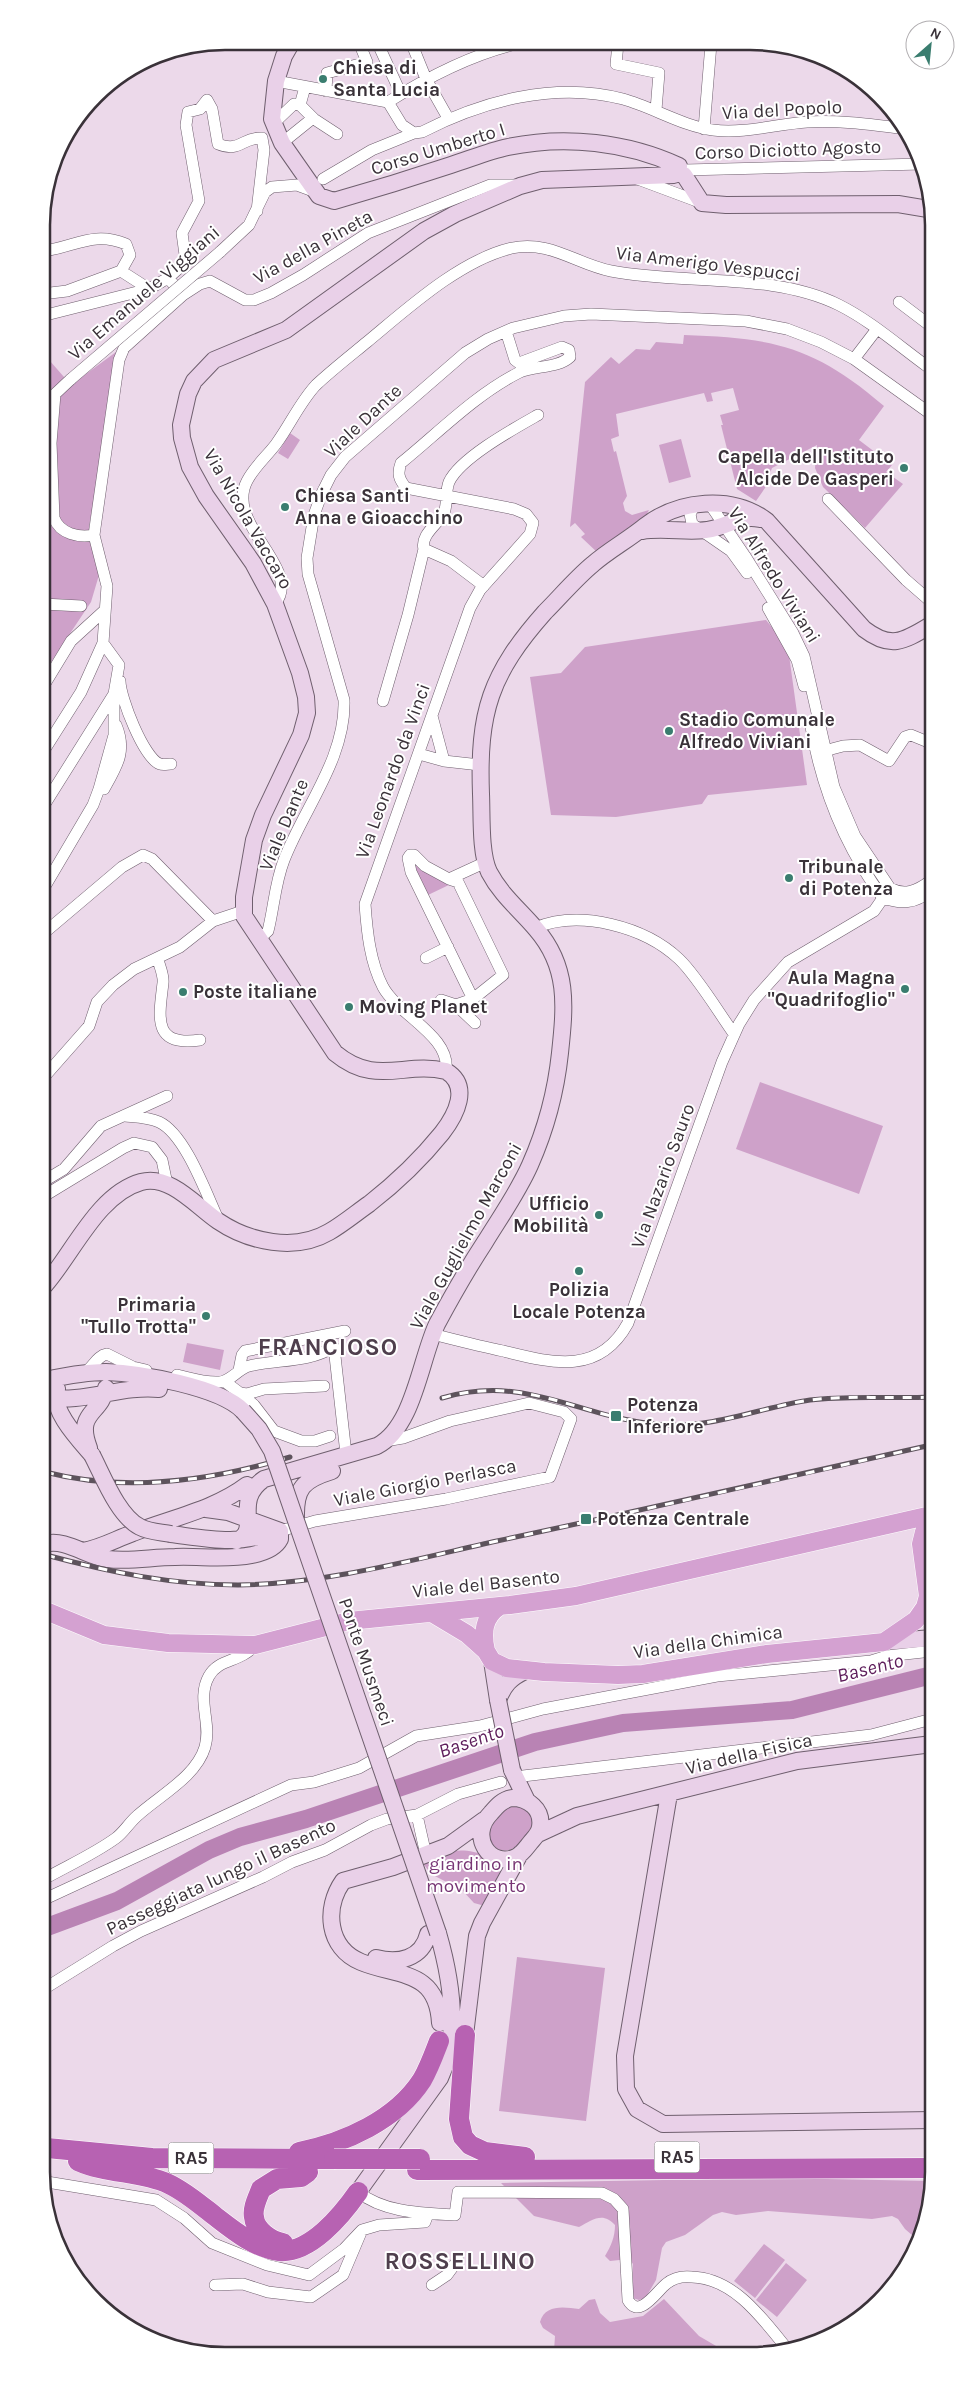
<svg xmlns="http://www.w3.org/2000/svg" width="975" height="2397" font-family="Karla,sans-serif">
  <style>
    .green { fill: #cea1c9 }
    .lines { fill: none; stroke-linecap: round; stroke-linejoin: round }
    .river { stroke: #b983b4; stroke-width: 18 }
    .street-casing { stroke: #6f5f6e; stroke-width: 12 }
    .secondary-casing { stroke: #6f5f6e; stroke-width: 18 }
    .primary-casing { stroke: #fff; stroke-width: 19 }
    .highway-casing { stroke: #fff; stroke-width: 21 }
    .street { stroke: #fff; stroke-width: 11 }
    .secondary { stroke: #e9d0e8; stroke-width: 16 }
    .primary { stroke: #d4a1d1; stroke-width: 18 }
    .highway { stroke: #b762b2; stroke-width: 20 }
    .rail-casing { stroke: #5d535c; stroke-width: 5 }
    .rail { stroke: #fff; stroke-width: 3; stroke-dasharray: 9; stroke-linecap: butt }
    .street-bridge-casing { stroke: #6f5f6e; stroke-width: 12; stroke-linecap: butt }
    .secondary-bridge-casing { stroke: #6f5f6e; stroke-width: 18; stroke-linecap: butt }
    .highway-bridge-casing { stroke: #fff; stroke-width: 21; stroke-linecap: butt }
    .street-bridge { stroke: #fff; stroke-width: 11 }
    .secondary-bridge { stroke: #e9d0e8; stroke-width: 16 }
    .highway-bridge { stroke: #b762b2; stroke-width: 20 }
    .poi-dot { fill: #3a7d6f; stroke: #fff; stroke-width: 2 }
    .labels { text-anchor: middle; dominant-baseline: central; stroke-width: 4; stroke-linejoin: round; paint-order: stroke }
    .shield { fill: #fff; stroke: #757074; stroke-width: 1 }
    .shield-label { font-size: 18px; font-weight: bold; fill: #3a3239 }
    .poi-label { font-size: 19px; font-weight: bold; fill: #3a3239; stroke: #fff; text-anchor: start }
    .street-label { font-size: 19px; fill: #3a3239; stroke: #fff }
    .park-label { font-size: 19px; fill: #783675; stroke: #fff }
    .water-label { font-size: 20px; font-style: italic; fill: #5d1c5a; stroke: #fff }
    .district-label { font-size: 24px; font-weight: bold; letter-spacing: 1px; fill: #4f3f4d; stroke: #fff }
    .rim { fill: none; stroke: #3a3239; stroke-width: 2.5 }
  </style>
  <rect width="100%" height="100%" fill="#ecd9ea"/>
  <path class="green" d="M684,335c90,3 130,11 200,71l-25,34 33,25 -6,7 17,12 -38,44 -42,-41 -8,-19 2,-23 -45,23 -7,20 -9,13 -19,-12 -16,-64h2l-3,-10 19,-5 -6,-22 -22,5 2,8 -6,1 -3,-9 -88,21 3,22 -8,3 3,13 2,-1 11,45 -4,7 2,8 7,4 17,-5 -8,15 -42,29 -18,-17 4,-3 -10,-11 -5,4 15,-145 26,-25 8,7 17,-15 14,1 6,-8 27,2z
    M116,352l-18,127 -9,47 10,49 -8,27 -48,72 -1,-310 8,-3 21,24z
    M290,433l10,7 -12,19 -10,-6z
    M681,439l10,38 -22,6 -10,-38z
    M766,620l14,17 9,18 18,130 -99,10 -6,9 -86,13 -65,-2 -21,-138 31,-4 24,-26z
    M413,860l40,23 -25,12 -13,-22z
    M760,1082l123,44 -24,68 -123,-45z
    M187,1343l37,7 -4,20 -37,-8z
    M509,1805l14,1 9,11 1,9c-11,15 -20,32 -40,21l-6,-15 18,-25z
    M454,1851c15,-3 49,5 46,27 -2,9 -11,20 -15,28l-11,-3 -12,-13 -31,-16 -9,-12z
    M517,1957l88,11 -19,153 -87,-10z
    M772,2178l161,3v3l-13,58 -15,-13 -7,-10 -6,-3 -20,3 -104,-8 -32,4 -14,-3 -9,3 -28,20 -19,7 -4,6 -6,32 -10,17 -7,3 -6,-2v-34l-4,-5 -19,2 -5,-5c6,-10 10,-19 10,-31 -12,-14 -23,-5 -36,2l-45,-11 -33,-33z
    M764,2244l21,16 -30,38 -21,-17z
    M786,2263l21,17 -30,37 -21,-17z
    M595,2299l5,14 10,9 33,-6 21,-17 35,37 24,14 -169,1 1,-15 -12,-8 -3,-6c5,-18 24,-15 39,-13l10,-9z"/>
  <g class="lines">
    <path class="river" d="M47,1927l70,-26 92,-51 31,-13 66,-18 229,-77 88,-19 169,-13 140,-35"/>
    <defs>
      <path id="street" d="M377,42l24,52
        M411,42l15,37 22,39
        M618,44l-2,20 43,9 -3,37
        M276,81l112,21c40,-25 86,-49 133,-59
        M305,87l-5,18 14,14 23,15
        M326,91l1,-18 40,-11 -7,-17 7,-3
        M388,102l14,23 12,8 8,-1c61,-31 133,-51 201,-33 29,8 62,28 90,31 31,4 64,-6 94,-8 33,-2 67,3 99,7
        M274,123l20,-19 6,1
        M704,129l7,-85
        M282,143l31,-25
        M685,170l237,-6
        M635,178l67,25
        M323,179l49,-29 42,-17
        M42,251c32,-3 50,-21 84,-7l4,11 -9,16
        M220,252l29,-27 16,-33 7,-5 25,-2 19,7
        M121,271l28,18 19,-11
        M42,294l25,-3 54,-20
        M183,295l-15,-17 18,-16 -4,-29 17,-32 -13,-76 2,-13 12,-3 7,-9 5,9 6,35c22,9 24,-7 44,-6l2,12 -7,61
        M899,302l29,22
        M42,316l107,-27
        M854,359l23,-30
        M71,379l-16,15 -4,49 3,75c6,16 25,20 40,17
        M42,404l13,-10
        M828,499l78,81 23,20
        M696,503l-6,11 2,10 39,27 16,22
        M709,503l36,53 48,77 11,23 30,131 21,49 35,52c14,8 27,3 40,-7
        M484,586l-33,-25 -27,-12c-4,-14 14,-25 20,-36 4,-10 1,-21 5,-31 11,-24 66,-54 89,-67
        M43,604l38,2
        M275,604c29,-36 -51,-79 -28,-123 7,-14 20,-25 29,-37 14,-19 24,-42 40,-59 16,-15 34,-29 51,-43 40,-33 93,-82 145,-94 38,-8 64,16 99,23 72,14 162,1 228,34 32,16 60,41 89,62
        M768,608l29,52 7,26
        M120,681c0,16 24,78 40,83 3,1 8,0 11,0
        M43,687l28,-46 34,-31
        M383,701l25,-86 16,-66
        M811,727c11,62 34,120 72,171
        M824,751l19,-5 17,-1 29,16 16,-24 6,-2 17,7 1,-3
        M43,752l38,-60 22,-49
        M419,754l25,7 -12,-45
        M444,761l36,4
        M104,789c13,-23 23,-38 12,-64
        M43,807l71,-113
        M449,879l9,3 45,93 -30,24 -17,6 19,18
        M44,888l49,-83 6,-16 15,-54v-41l5,-29 -16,-22 4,-57 -13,-51 25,-175 5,-12 59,-53 17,-11 10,-3 35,19h9l17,-7 32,-18 65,-42 122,-48h28
        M883,898c18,6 32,6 47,-7
        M535,928c45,-19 110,-1 144,31 18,17 40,54 55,75
        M44,933l78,-66 21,-12 9,4 61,62 30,-10
        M259,939l9,-8c6,-24 7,-48 16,-71 20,-52 62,-102 60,-160l-36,-126 -1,-16 7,-43 8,-22 9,-18 14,-18 120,-104 23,-14 25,-11 51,-12 27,-2 155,7 41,8 34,13 33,17 74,53
        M426,958l22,-11
        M158,960c2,7 6,16 5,23 -4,34 -11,64 37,57
        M473,999l-62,-127 -3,-14 2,-3h4l11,11 24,13 37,-17
        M441,1000l15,5
        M446,1071c5,-35 -47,-55 -63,-84 -13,-25 -16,-55 -18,-83l105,-296 10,-18 50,-56 3,-11 -7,-9 -12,-5 -108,-21c-7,-9 -9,-14 -5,-25 37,-30 74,-68 117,-90 16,-8 39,-4 52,-16l-1,-7 -7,-3 -43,16 -4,-3 -9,-29
        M44,1077l45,-51 8,-24 16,-17 21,-16 46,-22 33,-26
        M125,1116c11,1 23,1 34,6 26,12 47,71 59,97
        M44,1181l20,-12 37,-43 66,-30
        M44,1196l79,-48 11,-5 18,4 10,13 5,24
        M432,1334c24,6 47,12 71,17 49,12 96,25 125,-28l94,-261 17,-38 15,-24 34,-38 86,-51 16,-23
        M239,1370l3,-15 3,-4 100,-20
        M84,1373c9,-5 12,-17 23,-19l26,13 13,3
        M177,1375c13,3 28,8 42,7 11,0 19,-13 30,-16 30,-7 58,-3 85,-19l12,107
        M224,1381l16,12 7,1 17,-5 60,-3
        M240,1393l14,12 20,26 27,10h14l15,-5
        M280,1531l35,-10 131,-22 104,-22 21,-58 -7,-7 -35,-9 -79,18 -47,17 -18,3
        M523,1776l348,-41 61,-16
        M417,1815l41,-21 43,-12
        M46,1878c23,-13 48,-24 70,-40 8,-6 13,-15 21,-22 23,-21 59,-39 68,-69 7,-24 -9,-48 4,-71 10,-18 31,-13 46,-31
        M47,1898l244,-113 23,-3 45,-14 57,-32 64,-10 63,-17 174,-33 154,-15 16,-5 45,-5
        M47,1987l66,-41 28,-15 122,-54 29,-15 33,-12 46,-25 16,-6 30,-4 9,40
        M47,2182l109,18 28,18 28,25 55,22 42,10 35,-26 18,-19
        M358,2192c27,21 64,21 97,23l3,-23 144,1 12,6 9,10 5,91c11,20 29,-9 38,-16 7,-6 17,-8 26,-7 42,1 71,42 96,73
        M215,2285l28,-1 25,8 43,5 32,-22 19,-45 17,-5 46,-3 3,-8
        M432,2285l15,-10 11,-15"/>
      <path id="secondary" d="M292,42l-8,14 -8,25 -4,38 10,24 37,53 15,5c39,-11 78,-23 117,-36 19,-6 38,-14 57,-18 57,-12 119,-5 171,19
        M684,175l18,28 24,2 172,-1 30,5
        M642,531c24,-4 50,3 70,-2 18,-4 28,-14 48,-10
        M45,1285c28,-32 53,-91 96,-103 29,-8 55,24 77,39 31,21 77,31 111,11 14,-8 27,-19 40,-28 27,-21 52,-45 73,-71 14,-18 29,-47 4,-62 -42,-10 -70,16 -111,-18l-91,-137v-19l10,-57 9,-25 38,-80 6,-22 -1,-16 -6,-24 -25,-69 -22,-41 -47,-67 -16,-29 -8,-29 -1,-13 7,-31 6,-13 20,-21 72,-30 138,-99 31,-17 65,-28 22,-6 132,-5
        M45,1380c20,-4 40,-8 61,-8 33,1 114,15 137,39
        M57,1389c-8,20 23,52 35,66
        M45,1397c38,7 76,-12 114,-8
        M89,1448c-14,-37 12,-33 17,-60
        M206,1509l22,3 52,19
        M296,1519c-1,-31 7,-39 36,-48
        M171,1534c45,6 64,11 109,-3
        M236,1541c27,-11 -5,-39 28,-62l113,-33c37,-19 43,-86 60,-122 15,-28 31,-56 48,-82 16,-26 33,-50 45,-77 16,-36 26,-74 30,-112 5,-47 9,-86 -24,-124 -16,-19 -35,-34 -47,-57 -9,-19 -7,-56 -8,-78 -3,-82 9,-120 64,-182 16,-16 31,-34 48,-48 16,-14 35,-24 52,-38 33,-26 87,-32 122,-5l97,108c26,20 39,13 65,-3
        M45,1544c20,-6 43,13 62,15 24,3 45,-2 68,-2 25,-1 52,3 77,-2 10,-2 23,-6 28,-16v-8
        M83,1551c18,-3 33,-12 50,-18 38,-15 81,-23 114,-48
        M884,1642l48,-4
        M492,1661l6,39
        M498,1700c6,-15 12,-22 27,-29
        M512,1770l15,31
        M669,1794l-44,262 1,33 11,20 26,15 270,-4
        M512,1798c16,0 31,11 28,29 -1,7 -6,11 -10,16 -4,5 -8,11 -14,14 -26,12 -48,-21 -25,-44 6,-7 11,-13 21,-15z
        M538,1834l39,-18 220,-55 135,-17
        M376,1958c22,6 46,1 52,-24
        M440,2023c-3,-54 -43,-46 -79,-61 -34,-14 -37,-54 -18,-81l50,-14 55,-21 36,-26
        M454,2036l11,-1 12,-99 5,-13 38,-69
        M358,2192l82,-114c21,-44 11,-100 -2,-145"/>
      <path id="primary" d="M46,1611l58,24 64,8 87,2 94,-24 161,-16 66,-9 355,-81
        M432,1613l35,21 19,17 6,10 15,7 37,4 74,3 25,-1 124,-20 117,-12 32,-22 9,-13 3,-11 -7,-52 3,-12 7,-11
        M486,1651c-4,-18 -3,-34 14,-45"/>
      <path id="highway" d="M465,2035l-6,84 4,18 7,8 15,7 40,5
        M47,2148l105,10 182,1
        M299,2152c46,-9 97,-32 123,-72 7,-12 12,-26 17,-39
        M78,2161c29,13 62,10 91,23 17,8 33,22 47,33 18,14 39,31 63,34 31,3 63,-36 79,-59
        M417,2170l516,-2
        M283,2243c-12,-2 -28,-13 -29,-26 -2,-9 4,-20 7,-28l16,-10 24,-2 7,-5"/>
    </defs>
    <use href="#street" class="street-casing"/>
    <use href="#secondary" class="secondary-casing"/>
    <use href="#primary" class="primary-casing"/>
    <use href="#highway" class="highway-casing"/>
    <use href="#street" class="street"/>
    <use href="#secondary" class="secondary"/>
    <use href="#primary" class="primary"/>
    <use href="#highway" class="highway"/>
    <defs>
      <path id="rail" d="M442,1398c87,-26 144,24 226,27 48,2 95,-18 142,-25 40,-5 81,-1 121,-3
        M45,1472c81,21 166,9 245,-15
        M46,1555c63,17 126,30 192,30 87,-1 174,-25 259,-44 145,-31 290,-63 434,-96"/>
    </defs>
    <use href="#rail" class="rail-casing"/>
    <use href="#rail" class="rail"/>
    <defs>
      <path id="street-bridge" d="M71,379l149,-127"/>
      <path id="secondary-bridge" d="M243,1411l16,18 13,22 166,482
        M92,1455c11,21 26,61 48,72 9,5 21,5 31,7
        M498,1700l14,70"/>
      <path id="highway-bridge" d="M334,2159h86"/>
    </defs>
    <use href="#street-bridge" class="street-bridge-casing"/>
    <use href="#secondary-bridge" class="secondary-bridge-casing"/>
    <use href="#highway-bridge" class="highway-bridge-casing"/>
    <use href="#street-bridge" class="street-bridge"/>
    <use href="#secondary-bridge" class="secondary-bridge"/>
    <use href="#highway-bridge" class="highway-bridge"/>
  </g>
  <g class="poi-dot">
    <circle cx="323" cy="79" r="5"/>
    <circle cx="904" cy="468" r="5"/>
    <circle cx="285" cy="507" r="5"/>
    <circle cx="669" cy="731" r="5"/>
    <circle cx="789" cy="878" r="5"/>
    <circle cx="905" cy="989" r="5"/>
    <circle cx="183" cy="992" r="5"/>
    <circle cx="349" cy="1007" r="5"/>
    <circle cx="599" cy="1215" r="5"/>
    <circle cx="579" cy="1271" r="5"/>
    <circle cx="206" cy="1316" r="5"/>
    <rect x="610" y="1410" width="12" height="12" rx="2.5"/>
    <rect x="580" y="1513" width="12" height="12" rx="2.5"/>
  </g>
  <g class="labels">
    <g class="shield">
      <rect x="654.5" y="2141.5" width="45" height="31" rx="4"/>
      <rect x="168.5" y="2142.5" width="45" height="31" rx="4"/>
    </g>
    <g class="shield-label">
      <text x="677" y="2157">RA5</text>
      <text x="191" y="2158">RA5</text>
    </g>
    <g class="poi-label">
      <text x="333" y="68">Chiesa di<tspan x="333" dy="22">Santa Lucia</tspan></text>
      <text x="894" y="457" text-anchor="end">Capella dell'Istituto<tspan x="894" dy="22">Alcide De Gasperi</tspan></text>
      <text x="295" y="496">Chiesa Santi<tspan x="295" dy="22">Anna e Gioacchino</tspan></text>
      <text x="679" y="720">Stadio Comunale<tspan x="679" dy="22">Alfredo Viviani</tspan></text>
      <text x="799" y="867">Tribunale<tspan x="799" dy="22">di Potenza</tspan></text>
      <text x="895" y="978" text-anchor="end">Aula Magna<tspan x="895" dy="22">"Quadrifoglio"</tspan></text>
      <text x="193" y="992">Poste italiane</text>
      <text x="359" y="1007">Moving Planet</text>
      <text x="589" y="1204" text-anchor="end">Ufficio<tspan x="589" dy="22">Mobilità</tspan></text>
      <text x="579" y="1290" text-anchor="middle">Polizia<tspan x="579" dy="22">Locale Potenza</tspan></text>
      <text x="196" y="1305" text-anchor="end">Primaria<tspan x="196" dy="22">"Tullo Trotta"</tspan></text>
      <text x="627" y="1405">Potenza<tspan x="627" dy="22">Inferiore</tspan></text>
      <text x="597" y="1519">Potenza Centrale</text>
    </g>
    <g class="street-label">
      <text transform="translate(782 110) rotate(-3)">Via del Popolo</text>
      <text transform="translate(438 149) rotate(-17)">Corso Umberto I</text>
      <text transform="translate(788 150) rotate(-2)">Corso Diciotto Agosto</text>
      <text transform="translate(313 247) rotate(-29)">Via della Pineta</text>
      <text transform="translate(708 264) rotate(7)">Via Amerigo Vespucci</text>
      <text transform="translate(144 293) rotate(-41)">Via Emanuele Viggiani</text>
      <text transform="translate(363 421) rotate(-43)">Viale Dante</text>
      <text transform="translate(248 519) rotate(60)">Via Nicola Vaccaro</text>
      <text transform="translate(774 575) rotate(58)">Via Alfredo Viviani</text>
      <text transform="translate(393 771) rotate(-70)">Via Leonardo da Vinci</text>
      <text transform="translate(284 825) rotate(-67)">Viale Dante</text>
      <text transform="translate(663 1176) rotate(-70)">Via Nazario Sauro</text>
      <text transform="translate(466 1236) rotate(-61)">Viale Guglielmo Marconi</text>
      <text transform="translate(425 1483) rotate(-11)">Viale Giorgio Perlasca</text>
      <text transform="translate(486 1584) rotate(-6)">Viale del Basento</text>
      <text transform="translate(708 1642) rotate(-8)">Via della Chimica</text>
      <text transform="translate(366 1662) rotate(71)">Ponte Musmeci</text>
      <text transform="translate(749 1754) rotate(-13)">Via della Fisica</text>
      <text transform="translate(221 1877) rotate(-25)">Passeggiata lungo il Basento</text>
    </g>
    <g class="park-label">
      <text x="476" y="1864">giardino in<tspan x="476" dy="22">movimento</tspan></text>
    </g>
    <g class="water-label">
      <text transform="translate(870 1668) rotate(-14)">Basento</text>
      <text transform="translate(471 1741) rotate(-19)">Basento</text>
    </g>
    <g class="district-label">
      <text x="328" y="1347">FRANCIOSO</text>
      <text x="460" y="2261">ROSSELLINO</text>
    </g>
  </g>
  <path d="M0 0H975V2397H0ZM225 50H750A175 175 0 0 1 925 225V2172A175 175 0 0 1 750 2347H225A175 175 0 0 1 50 2172V225A175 175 0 0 1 225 50Z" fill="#fff" fill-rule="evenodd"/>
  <path class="rim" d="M225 50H750A175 175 0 0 1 925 225V2172A175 175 0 0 1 750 2347H225A175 175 0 0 1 50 2172V225A175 175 0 0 1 225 50Z"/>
  <g transform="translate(930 45) rotate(27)"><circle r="24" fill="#ffffff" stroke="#b0adb0"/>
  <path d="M0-4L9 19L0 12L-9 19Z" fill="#3a7d6f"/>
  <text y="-8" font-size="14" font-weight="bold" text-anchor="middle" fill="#3a3239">N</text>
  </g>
</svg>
